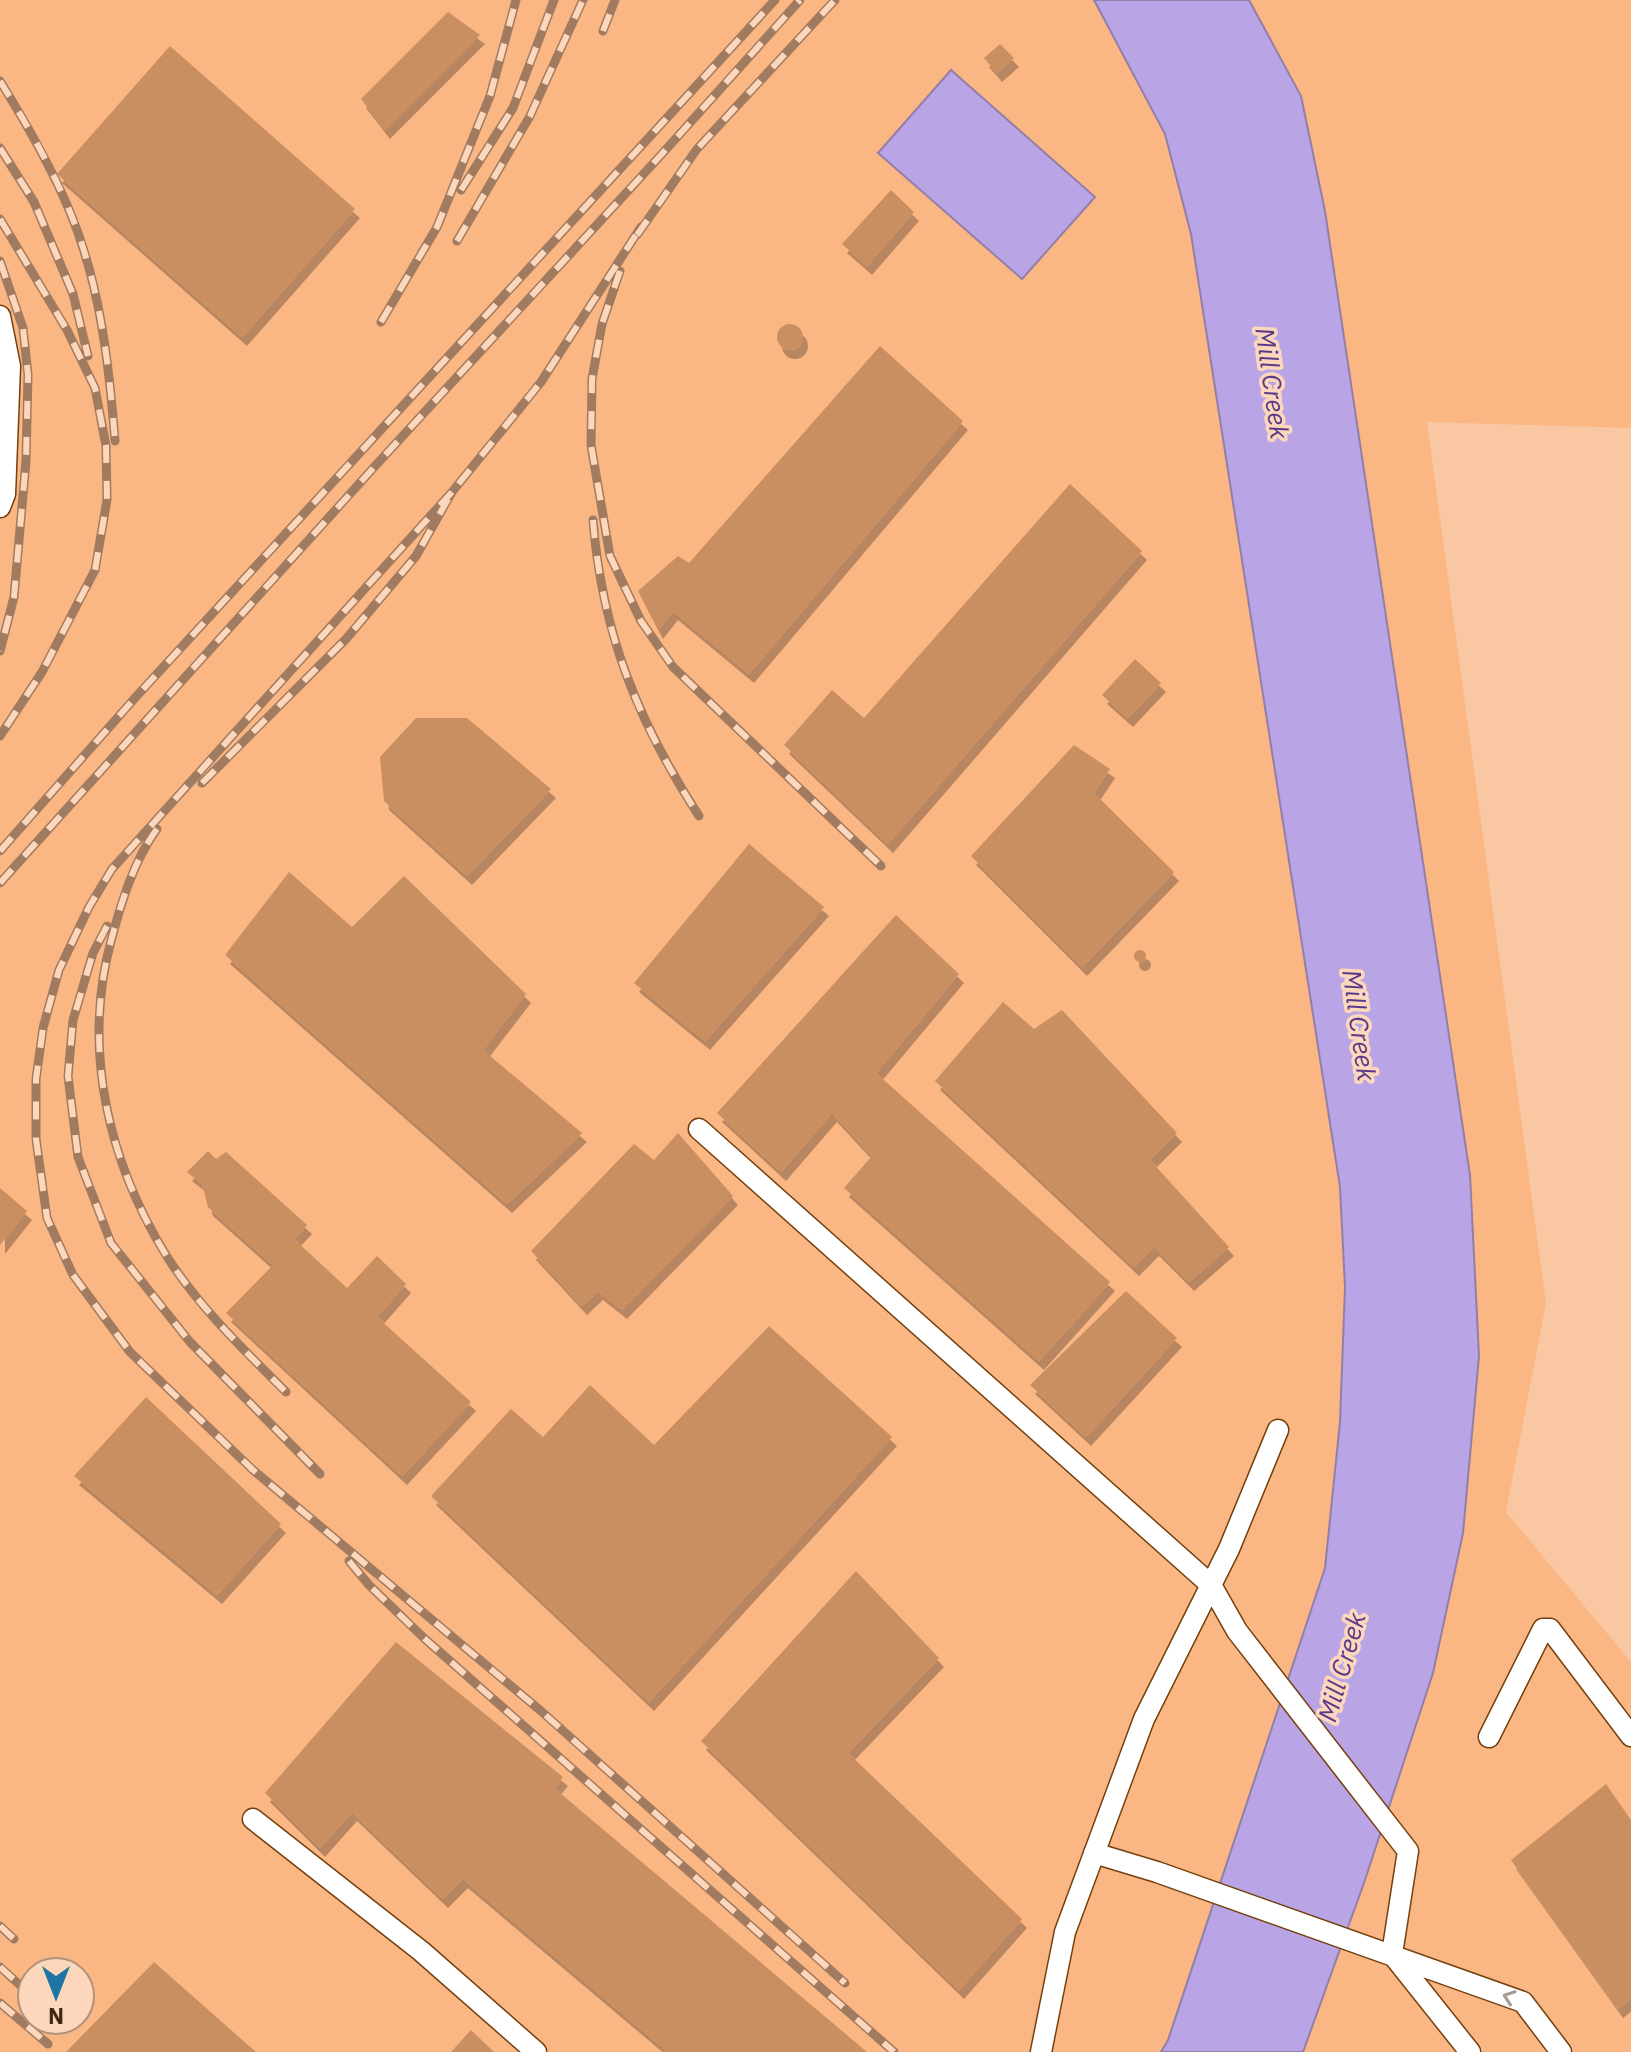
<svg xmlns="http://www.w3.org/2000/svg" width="1631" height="2052" font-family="'IBM Plex Sans',sans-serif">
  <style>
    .built { fill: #fbb783; fill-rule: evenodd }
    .water { fill: #b9a4e6; stroke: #947ea7; stroke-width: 2 }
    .building { fill: #c98f61; filter: url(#shadow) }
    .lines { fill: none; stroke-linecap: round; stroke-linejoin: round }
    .service-casing { stroke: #74400e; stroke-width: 23 }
    .service { stroke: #fff; stroke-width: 20 }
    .rail-casing { stroke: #a17b5f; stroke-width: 9 }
    .rail { stroke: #fdd7bc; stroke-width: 6; stroke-dasharray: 18; stroke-linecap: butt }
    .oneway { stroke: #a89e95 }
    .labels { text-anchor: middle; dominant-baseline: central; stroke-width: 7; stroke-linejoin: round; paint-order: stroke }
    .water-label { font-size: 26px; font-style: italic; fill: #583a88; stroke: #fdd7bc }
  </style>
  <defs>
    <filter id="shadow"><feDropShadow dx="5" dy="9" stdDeviation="0" flood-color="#0004"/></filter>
  </defs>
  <rect width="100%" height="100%" fill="#f9c7a2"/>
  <path class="built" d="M0,0h1631v428l-204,-6 119,881 -40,209 125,150v390h-1631zM32,1972h48v48h-48z"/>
  <path class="water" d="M1094,0h155l52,96 24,115 145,964 9,181 -16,177 -30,140 -68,207 -62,172h-142l7,-12 157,-472 15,-146 5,-135 -5,-100 -149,-953 -26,-100z
    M951,70l144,127 -73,82 -144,-126z"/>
  <path class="building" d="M448,12l32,23 -95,95 -24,-31z
    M1000,44l14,14 -17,15 -13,-15z
    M170,46l185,163 -113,128 -185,-163z
    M891,190l23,22 -47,54 -25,-22z
    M777 337a13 13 0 1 1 26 0a13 13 0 1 1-26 0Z
    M880,346l83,75 -214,253 -76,-63 -15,19 -20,-39 40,-35 11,7z
    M1070,484l72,67 -254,293 -104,-99 48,-55 32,28z
    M1135,659l26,24 -33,35 -26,-23z
    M416,718h51l84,71 -84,87 -83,-75 -4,-44z
    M1074,745l36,24 -16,24 80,79 -92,95 -111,-111z
    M749,844l75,63 -119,134 -71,-58z
    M289,872l63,55 52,-51 122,118 -43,56 99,83 -75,71 -282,-249z
    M896,915l63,59 -83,99 234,209 -71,79 -195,-173 28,-32 -40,-43 -51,59 -64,-59z
    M1134 956a6 6 0 1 1 12 0a6 6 0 1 1-12 0Z
    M1003,1002l31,27 28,-19 115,123 -27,27 79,87 -40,35 -35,-35 -20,20 -199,-186z
    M678,1133l55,63 -111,114 -24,-19 -16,15 -51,-55 103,-107 20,16z
    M208,1151l8,8 10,-7 81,73 -13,14 53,49 30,-32 29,28 -29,33 94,85 -69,74 -176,-163 47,-48 -65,-58 -6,-23 -15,-12z
    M0,1188l27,23 -27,34z
    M1126,1291l51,47 -91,99 -56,-52z
    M769,1326l123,111 -243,265 -218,-206 80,-87 32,28 47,-52 64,60z
    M146,1397l135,127 -64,71 -143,-119z
    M856,1571l83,87 -91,95 174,166 -63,71 -258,-249z
    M396,1642l167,135 -9,11 313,264h-199l-205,-173 -20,20 -91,-87 -32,36 -55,-55z
    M1606,1784l25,36v179l-13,10 -107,-149z
    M154,1962l102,90h-190z
    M471,2030l23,22h-43z"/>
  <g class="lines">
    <defs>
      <path id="service" d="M0,316l10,50 -5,128 -5,13
        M699,1129l512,456 26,46 171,220 -16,103 78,98
        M1489,1737l54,-108h7l81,107
        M253,1819l168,132 115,101
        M1094,1853l63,19 366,130 38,50
        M1041,2052l24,-120 79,-213 85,-170 49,-119"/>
    </defs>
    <use href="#service" class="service-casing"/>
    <use href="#service" class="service"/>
    <defs>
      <path id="rail" d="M603,31l12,-31
        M0,81c26,42 51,85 70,131 30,72 39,152 45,229
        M0,148l34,54 39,92 15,62
        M461,190l52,-82 41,-108
        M0,219l67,111 28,58 11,58 1,54 -12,70 -53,102 -42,64
        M637,235l60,-86 138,-149
        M457,241l73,-125 53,-116
        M0,261l23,67 5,47 -2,86 -12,136 -14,54
        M620,271l-18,53 -10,55 -1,66 19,111 31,65 32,46 208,199
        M381,322l56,-95 53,-131 26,-96
        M452,492l-340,377 -23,38 -30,63 -16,58 -7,51v60l11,79 26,57 57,77 123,118 288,241 304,272
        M593,520c9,113 45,202 106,296
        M202,783l144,-144 70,-83 36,-64 89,-110 100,-155
        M157,829c-23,31 -36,74 -46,112 -29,108 -3,220 55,314 31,50 79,96 120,137
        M0,851l134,-152 641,-699
        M0,883l376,-418 285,-310 139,-155
        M107,926l-14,27 -20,67 -5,56 10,81 33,86 79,99 130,132
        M349,1561l20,24 56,54 469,413
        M0,1926l14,13
        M0,1967l32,29
        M0,2003l48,41"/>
    </defs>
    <use href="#rail" class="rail-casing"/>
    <use href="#rail" class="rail"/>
  </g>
  <defs><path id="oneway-chevron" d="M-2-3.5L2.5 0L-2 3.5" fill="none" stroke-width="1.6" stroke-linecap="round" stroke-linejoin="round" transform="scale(2)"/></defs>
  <use class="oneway" href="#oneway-chevron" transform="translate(1509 1997) rotate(-160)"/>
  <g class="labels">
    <g class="water-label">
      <text transform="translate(1273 383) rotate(82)">Mill Creek</text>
      <text transform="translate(1360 1025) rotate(82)">Mill Creek</text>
      <text transform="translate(1341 1667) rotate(-74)">Mill Creek</text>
    </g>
  </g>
  <g transform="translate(56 1996) rotate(180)"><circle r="38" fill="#fdd7bc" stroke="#b19179" stroke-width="2"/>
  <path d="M0-6L14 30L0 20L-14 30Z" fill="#1f76a5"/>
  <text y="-12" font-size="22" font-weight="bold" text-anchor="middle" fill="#3e2714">N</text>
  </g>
</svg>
